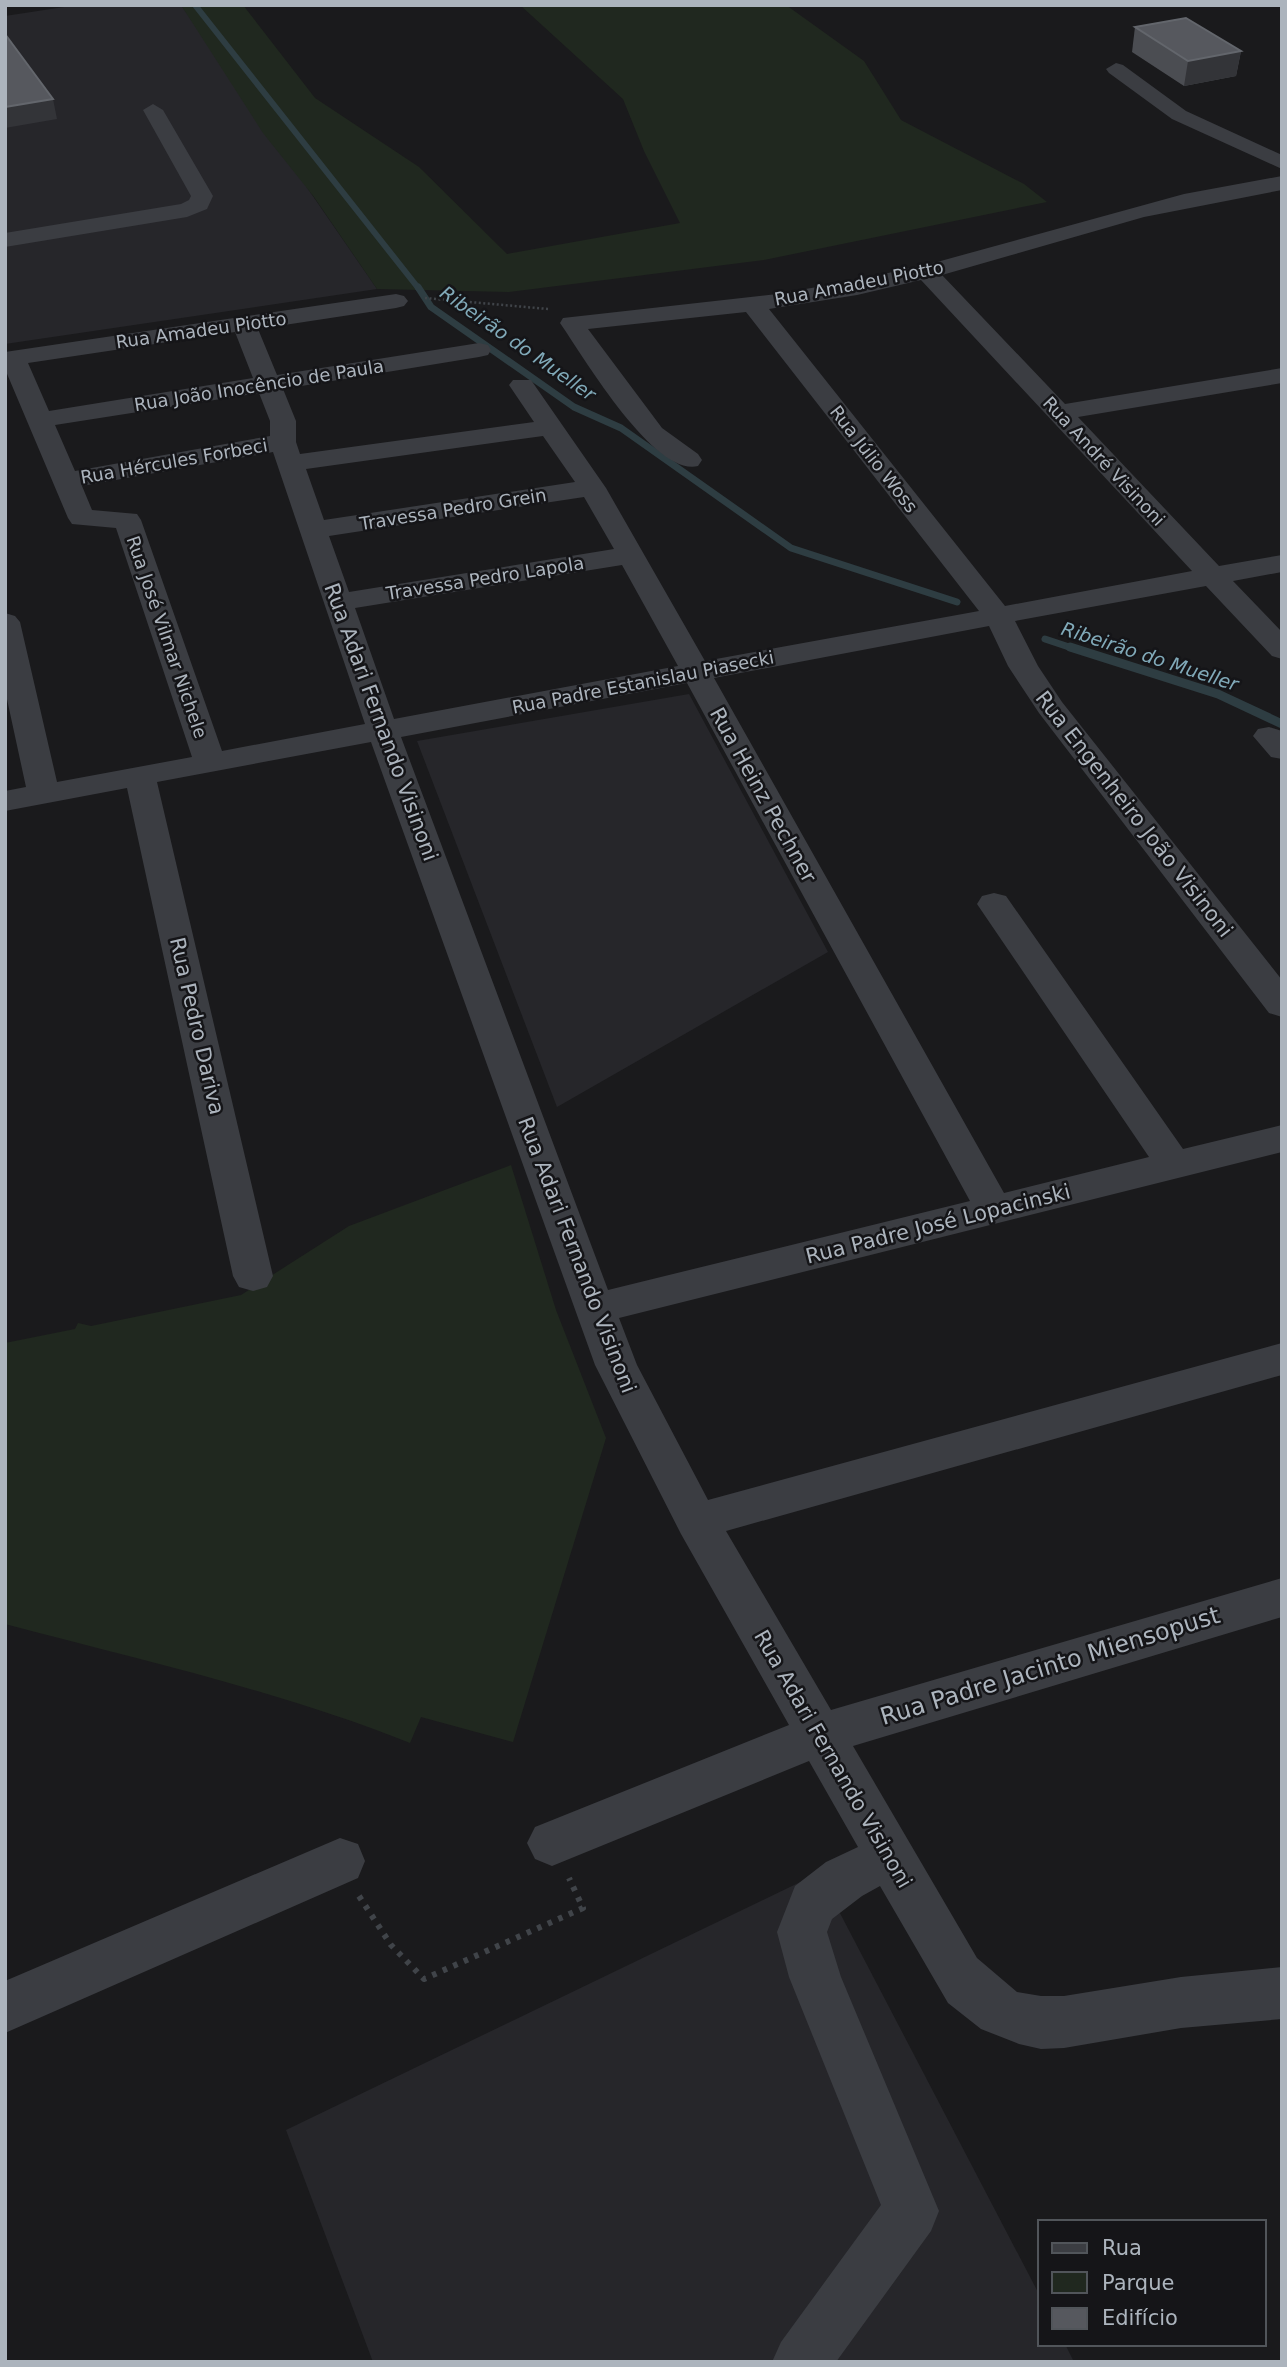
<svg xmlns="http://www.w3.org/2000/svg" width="1287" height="2367" font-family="'DejaVu Sans',sans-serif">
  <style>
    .built { fill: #26262a }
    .green { fill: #20281f }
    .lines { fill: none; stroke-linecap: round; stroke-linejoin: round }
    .stream-far2 { stroke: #2e3d42; stroke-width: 6 }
    .stream-far1 { stroke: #2e3d42; stroke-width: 7 }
    .stream { stroke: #2e3d42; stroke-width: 9 }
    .path-far1 { stroke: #404449; stroke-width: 2.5; stroke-dasharray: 2 2.5; stroke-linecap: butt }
    .path { stroke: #404449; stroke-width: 6; stroke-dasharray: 4.5 7; stroke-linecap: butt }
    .minor { fill: #3b3d42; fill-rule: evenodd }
    .wall { fill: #4b4d52 }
    .shaded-wall { fill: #333438 }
    .building { fill: #56585e; stroke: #63666c; stroke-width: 2 }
    .labels { text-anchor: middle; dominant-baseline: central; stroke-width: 5; stroke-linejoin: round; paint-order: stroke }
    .far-street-label { font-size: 18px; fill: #acb4bd; stroke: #151518 }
    .far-water-label { font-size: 19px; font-style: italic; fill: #81aab9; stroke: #151518 }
    .street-label { font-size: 21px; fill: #acb4bd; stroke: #151518 }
    .near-street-label { font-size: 24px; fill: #acb4bd; stroke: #151518 }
  </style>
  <rect width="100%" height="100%" fill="#1a1a1c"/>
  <path class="built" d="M77,5h104l196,284 -372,55v-328z
    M689,694l139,258 -271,155 -140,-366z
    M819,1873l221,423v48h25l9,18h-701l-87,-232z"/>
  <path class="green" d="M181,5h62l72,93 104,69 88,87 173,-31 -36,-72 -21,-52 -103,-94h266l78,56 37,59 123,64 23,18 -283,58 -255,32 -132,-3 -63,-92 -51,-64z
    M511,1165l45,145 50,128 -93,304 -92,-25 -11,26c-130,-52 -269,-83 -405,-119v-281l70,-14 3,-6 13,3 150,-31 108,-69z"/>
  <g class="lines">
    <path class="stream-far2" d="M195,5l224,284"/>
    <path class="stream-far1" d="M418,287l13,20 143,100 47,21 170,120 166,54
      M1045,639l30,10"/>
    <path class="stream" d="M1070,647l148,47 64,30"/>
    <path class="path-far1" d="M425,298l123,11"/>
    <path class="path" d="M359,1896l32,49 33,34 159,-71 -14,-30"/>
    <path class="minor" d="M1116,63l7,2 63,46 96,44v14l-110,-50 -63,-46 -3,-4z
      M153,104l10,6 50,86 -6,13 -20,8 -182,30v-14l176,-29 8,-4 2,-4 -48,-86z
      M1282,176v14l-138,27 -202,58 123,129 217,-36v15l-204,34 141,149 63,-11v17l-49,9 49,51v27l-10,-3 -66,-70 -191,35 23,45 24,36 220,278v37l-13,-4 -230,-300 -31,-47 -19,-40 -275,52 290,515 145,-36 -172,-253 5,-8 12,-3 12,3 177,253 99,-24v27l-663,166 18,47 71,135 574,-157v32l-556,156 105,179 451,-132v39l-429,129 124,212 40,34 24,4h23l117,-19 101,-10v52l-101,9 -117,20 -23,1 -22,-5 -38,-15 -33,-26 -68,-117 -18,10 -30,23 -5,13 14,45 98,234 -8,20 -95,131h-64l9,-20 100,-137 -92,-228 -12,-45 18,-46 31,-24 32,-15 -49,-86 -257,105 -17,-7 -8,-16 8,-16 254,-102 -108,-191 -86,-169 -224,-623 -214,40 116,494 -6,11 -14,4 -14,-4 -6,-11 -106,-488 -122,23v-20l21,-4 -21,-97v-77l10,3 5,6 37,160 135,-25 -76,-229 -44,-4 -4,-6 -63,-149v-17l391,-58 8,2 4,5 -4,5 -8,2 -138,21 19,46 202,-32 9,2 3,5 -3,5 -9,2 -196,32 13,32v21l4,12 234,-32 -25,-37 4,-5h18l75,108 99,173 274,-50 -233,-299 -158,17 74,99 36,26 4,6 -4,6c-44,11 -115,-110 -138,-143l3,-5 214,-24 80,-14 80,-18 247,-68zM921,280l271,291 -187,35 -236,-297 88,-14zM235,332l18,46 -204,33 -21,-48zM259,393l11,28v15l-195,35 -20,-46zM543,436l32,46 -251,38 -18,-51zM273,452l92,272 -143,27 -81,-231 -4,-6 -45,-4 -10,-24zM584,497l30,52 -265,43 -20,-56zM622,565l56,101 -284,53 -39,-111zM687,683l283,518 -362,89 -207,-553z
      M1269,727l13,4v28l-11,-2 -18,-21 5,-7z
      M340,1838l18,6 7,17 -7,17 -353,155v-52z"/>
  </g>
  <path class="wall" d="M1135,27l106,24 -5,25 -52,10 -52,-34z"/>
  <path class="shaded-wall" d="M1241,51l-5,25 -52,10 4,-25z
    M53,99l4,20 -52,9v-21z"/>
  <path class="building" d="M1186,18l55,33 -53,10 -53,-34z
    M5,34l48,65 -48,8z"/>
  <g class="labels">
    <g class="far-street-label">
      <text transform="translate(859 283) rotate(-11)">Rua Amadeu Piotto</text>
      <text transform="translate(201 330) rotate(-8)">Rua Amadeu Piotto</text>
      <text transform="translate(259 385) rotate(-9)">Rua João Inocêncio de Paula</text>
      <text transform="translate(874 459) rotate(52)">Rua Júlio Woss</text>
      <text transform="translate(174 461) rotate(-10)">Rua Hércules Forbeci</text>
      <text transform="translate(1104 461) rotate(47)">Rua André Visinoni</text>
      <text transform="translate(453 509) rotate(-9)">Travessa Pedro Grein</text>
      <text transform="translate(485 578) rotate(-9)">Travessa Pedro Lapola</text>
      <text transform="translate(167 637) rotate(71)">Rua José Vilmar Nichele</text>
      <text transform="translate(643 682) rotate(-11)">Rua Padre Estanislau Piasecki</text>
    </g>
    <g class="far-water-label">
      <text transform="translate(518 343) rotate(35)">Ribeirão do Mueller</text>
      <text transform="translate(1150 656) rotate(18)">Ribeirão do Mueller</text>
    </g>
    <g class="street-label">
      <text transform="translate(381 722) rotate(70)">Rua Adari Fernando Visinoni</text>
      <text transform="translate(763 795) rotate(61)">Rua Heinz Pechner</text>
      <text transform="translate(1134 814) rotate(52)">Rua Engenheiro João Visinoni</text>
      <text transform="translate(197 1026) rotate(77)">Rua Pedro Dariva</text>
      <text transform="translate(938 1224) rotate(-14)">Rua Padre José Lopacinski</text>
      <text transform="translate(577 1255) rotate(69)">Rua Adari Fernando Visinoni</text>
      <text transform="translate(833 1759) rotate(60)">Rua Adari Fernando Visinoni</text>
    </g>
    <g class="near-street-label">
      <text transform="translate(1050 1666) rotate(-17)">Rua Padre Jacinto Miensopust</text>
    </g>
  </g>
  <rect width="1287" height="2367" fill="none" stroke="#acb4bd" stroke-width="14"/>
  <rect x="1038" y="2220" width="228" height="126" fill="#151518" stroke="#51555a" stroke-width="2"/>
  <rect x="1052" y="2243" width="35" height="10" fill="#3b3d42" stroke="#51555a" stroke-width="2"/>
  <text x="1102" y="2255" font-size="21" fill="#acb4bd">Rua</text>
  <rect x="1052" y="2272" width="35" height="21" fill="#20281f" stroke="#51555a" stroke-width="2"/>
  <text x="1102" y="2290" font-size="21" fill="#acb4bd">Parque</text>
  <rect x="1052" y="2308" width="35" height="21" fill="#56585e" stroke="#51555a" stroke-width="2"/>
  <text x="1102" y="2325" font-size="21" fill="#acb4bd">Edifício</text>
</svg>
